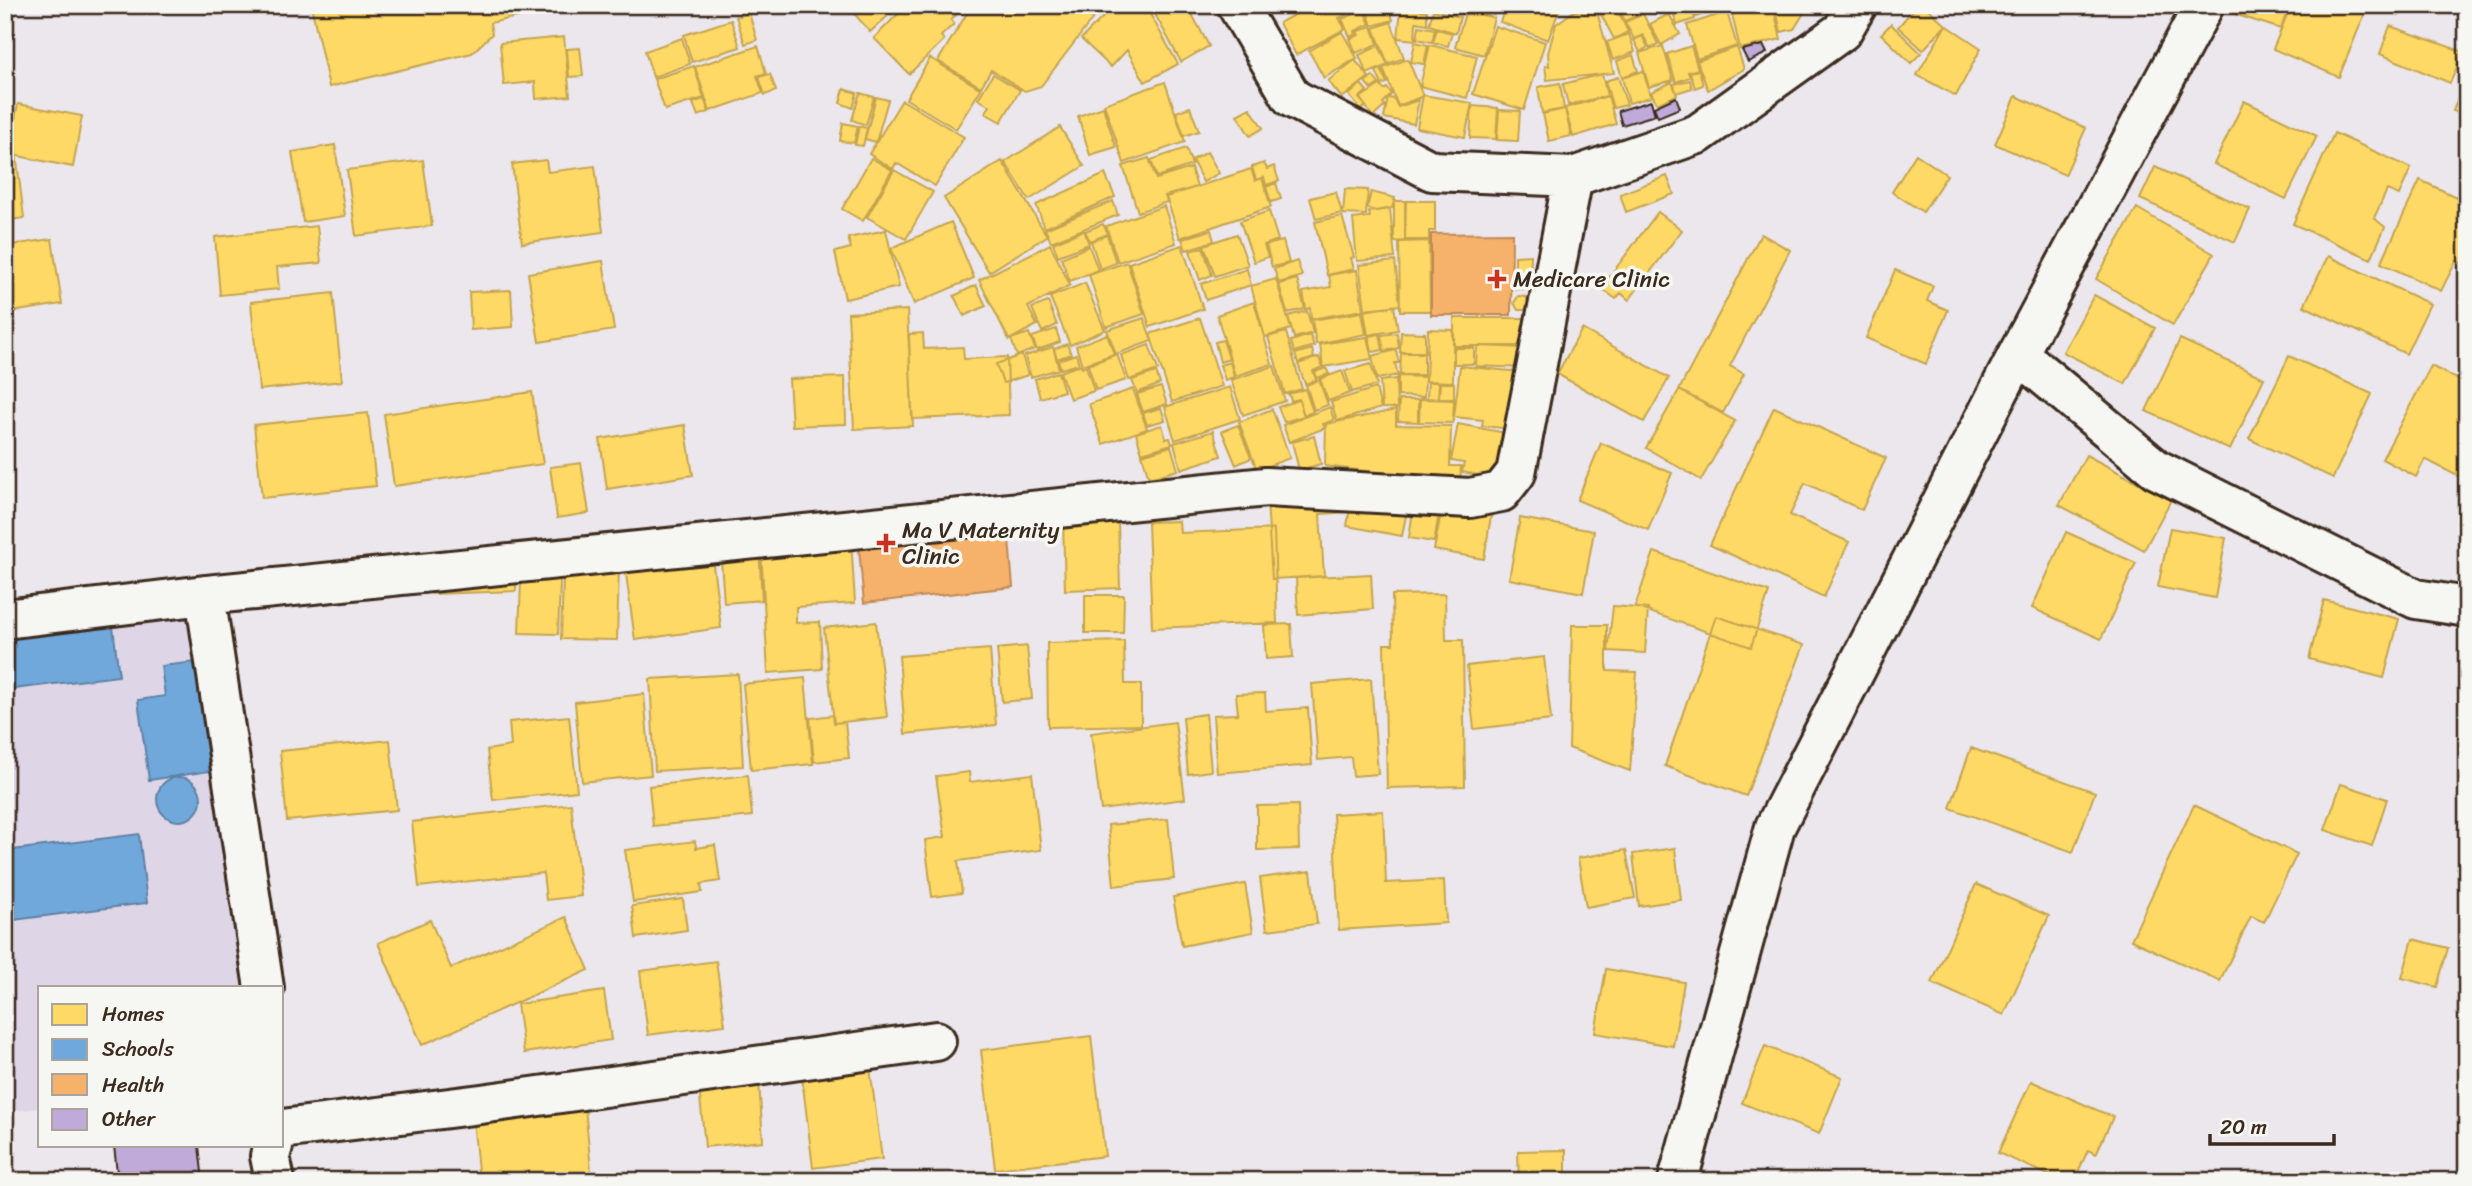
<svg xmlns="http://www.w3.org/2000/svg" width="2472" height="1186" font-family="Sriracha,sans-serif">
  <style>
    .built { fill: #ded5e7 }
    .homes { fill: #ffd966; stroke: #c4a450; stroke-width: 2 }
    .schools { fill: #6fa8dc; stroke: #5f82a3; stroke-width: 2 }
    .health { fill: #f6b26b; stroke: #be8954; stroke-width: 2 }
    .building { fill: #c0aad9; stroke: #3b2a1e; stroke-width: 2 }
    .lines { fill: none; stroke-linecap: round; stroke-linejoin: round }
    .minor-casing { stroke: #3b2a1e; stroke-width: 44 }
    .minor { stroke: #f6f6f2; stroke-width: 38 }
    .poi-dot { fill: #c8321e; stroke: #f6f6f2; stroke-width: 2.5 }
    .labels { text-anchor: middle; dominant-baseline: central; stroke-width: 7; stroke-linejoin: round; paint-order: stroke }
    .poi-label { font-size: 23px; fill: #3b2a1e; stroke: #f6f6f2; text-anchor: start }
  </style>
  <rect width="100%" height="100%" fill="#ebe7ed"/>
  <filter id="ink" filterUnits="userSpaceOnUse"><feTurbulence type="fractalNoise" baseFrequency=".0143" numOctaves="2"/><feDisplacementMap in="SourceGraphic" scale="14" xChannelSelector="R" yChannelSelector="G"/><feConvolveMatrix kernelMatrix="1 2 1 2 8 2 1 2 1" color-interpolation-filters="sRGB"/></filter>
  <g filter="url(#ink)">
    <path class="built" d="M189,590l54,398h-203v120l-35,4v-499z"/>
    <path class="homes" d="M311,5h213l2,10 -36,8 2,11 -20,19 -143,34z
      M847,5h53l-30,27z
      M907,5h47l6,6 -9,9 3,4 -13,12 3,4 -35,34 -35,-36z
      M972,5h114l11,8 -56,73 -16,5 -34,-21 -10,17 -43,-26z
      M1115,5h30l33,59 -33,18 -18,-32 -16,17 -30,-28z
      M1150,5h37l22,41 -28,16z
      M1275,5h20l-16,8z
      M1312,5h29l5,10 -7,3 6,11 -49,26 -17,-32z
      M1428,5h35l-2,9z
      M1472,5h27l-5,10z
      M1506,5h55l-13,35 -48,-18z
      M1596,5h19l13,27 -14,7z
      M1617,5h19l4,9 -15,7z
      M1671,5h20l4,14 -18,6z
      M1693,5h22l1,5 -20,7z
      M1730,5h43l8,34 -41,10z
      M1775,5h34l-15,24 -13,3z
      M1917,5h7l22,20 -23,25 -25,-23z
      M2234,5h55l-8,24 -50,-16z
      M2291,5l77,1 -29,71 -66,-28z
      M1389,6l4,14 -21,6 -4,-13z
      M1401,8l26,3v13l-11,-2 -1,18 -17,-2z
      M1596,8l18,65 -67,7 -2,-14h4l-1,-13 8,-29 18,-13z
      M1364,10l6,14 -15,7 1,3 -6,3 -8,-18z
      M1433,10l27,7 -4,16 -27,-8z
      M1466,10l28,8 -10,37 -29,-8z
      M1727,12l10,34 -40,13 -10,-34z
      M749,13l8,27 -12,4 -9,-27z
      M1643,14l15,30 -8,4 -7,-13 -9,4 -9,-17z
      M1669,14l11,20 -19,11 -11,-21z
      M731,20l9,27 -48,15 -8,-27z
      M1391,22l13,36 -16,6 -14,-36z
      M1891,24l30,29 -10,10 -30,-29z
      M1946,25l35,23 -25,48 -39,-21z
      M1372,26l6,18 -22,9 -6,-14 9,-4 -2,-3z
      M1419,26l16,3 -3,13 -15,-3z
      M1495,26l50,16 -21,68 -51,-16z
      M2390,26l74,26 -14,31 -70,-29z
      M1437,29l15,4 -4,13 -15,-4z
      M1342,32l15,26 -33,20 -15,-27z
      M1629,34l6,18 -22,8 -6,-18z
      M1642,36l6,11 -8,5 -6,-12z
      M564,37l6,59 -34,3 -1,-17 -31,3 -4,-42z
      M682,38l8,26 -37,13 -8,-26z
      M1415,42l13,3 -4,19 -13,-2z
      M1430,45l47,11 -10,42 -47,-12z
      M758,46l8,27 -9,3 6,17 -53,18 -15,-44z
      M1379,46l9,19 -21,9 -8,-19z
      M1663,46l10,34 -24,7 -10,-34z
      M1691,46l7,23 -10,3 2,5 -14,5 -9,-28z
      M1737,47l7,22 -36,21 -11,-29z
      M580,48l3,28 -14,1 -2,-28z
      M1633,55l5,16 -16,6 -5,-16z
      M930,58l51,31 -25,40 -50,-30z
      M1408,59l15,37 -25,10 -15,-38z
      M1355,60l14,17 -27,21 -14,-17z
      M694,66l10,32 -39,12 -11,-31z
      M1381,69l6,14 -5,2 -6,-14z
      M1699,70l4,15 -8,3 -5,-16z
      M1643,71l8,26 -22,6 -7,-25z
      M770,74l6,17 -11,4 -6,-18z
      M993,74l27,16 -19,32 -16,-9 5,-7 -12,-7z
      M1602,74l5,22 -39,9 -5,-21z
      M2467,74v42l-14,-5z
      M1373,76l6,8 -8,5 -6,-7z
      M1618,77l9,28 -14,3 -8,-27z
      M1690,80l2,8 -16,5 -2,-9z
      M1165,82l20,60 -61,21 -20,-59z
      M1672,82l5,13 -20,9 -6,-12z
      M1560,83l4,26 -22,4 -4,-26z
      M1361,84l6,7 -8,7 7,8 -5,4 -12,-15z
      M1380,85l4,5 3,-2 5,6 -9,9 2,3 -12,11 -13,-19z
      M844,89l13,4 -4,15 -13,-5z
      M860,93l14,4 -8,28 -14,-5z
      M1423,95l49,8 -7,34 -48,-9z
      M1608,96l8,28 -43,13 -8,-29z
      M2016,96l70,32 -21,47 -70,-31z
      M5,97h4l15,121 -19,3z
      M876,97l12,3 -12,42 -11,-3z
      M1388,98l6,1 4,8 21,-7 -5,24 -30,-6z
      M704,99l5,13 -11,4 -5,-13z
      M902,100l62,37 -29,49 -39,-23 -3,6 -24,-15z
      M2244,101l73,35 -31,63 -72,-35z
      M18,104l64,12 -9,51 -65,-13z
      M1472,106l26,2 -2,31 -26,-1z
      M1103,107l13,40 -26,8 -12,-39z
      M1190,107l9,24 -15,5 -8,-24z
      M1250,108l13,20 -13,8 -13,-21z
      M1565,109l6,27 -22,5 -6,-27z
      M1499,110l21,1 -2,30 -21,-1z
      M843,123l15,3 -4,17 -14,-2z
      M859,126l8,2 -4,18 -8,-1z
      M1060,127l24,39 -55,34 -24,-38z
      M2334,133l77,35 -12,27 -12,-5 -13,28 11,9 -14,32 -78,-35z
      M335,145l10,71 -42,6 -11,-70z
      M1186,148l6,17 -35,12 -6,-17z
      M1207,152l12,21 -16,9 -11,-22z
      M1916,154l31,21 -24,37 -31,-20z
      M871,158l21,12 -29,51 -21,-12z
      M1149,158l7,21 35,-11 6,19 -32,9 2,6 -29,10 -15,-46z
      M423,160l9,66 -76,10 -9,-66z
      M546,160l2,12 47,-6 8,66 -81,11 -10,-79z
      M1002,161l45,75 -58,36 -45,-74z
      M1264,163l3,6 7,-3 5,15 -13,4 -2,-8 -8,3 -4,-13z
      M2155,167l95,42 -15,33 -95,-43z
      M1251,169l4,12 7,-3 9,29 -91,31 -14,-41z
      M894,170l39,22 -27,47 -39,-22z
      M1105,174l10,23 -70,31 -9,-23z
      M1667,176l7,18 -48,18 -6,-18z
      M2420,180l47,22v64l-11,-5 -15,30 -60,-28z
      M1276,183l5,16 -10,3 -5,-15z
      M1345,189l23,1 -2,25 -23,-1z
      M1336,192l6,21 -26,6 -6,-21z
      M1371,192l24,6 -3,10 -17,3 -8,-3z
      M1113,201l5,14 -67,27 -6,-13z
      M1394,201h11v40l-11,1z
      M1406,201h29v30h-6v9h-24z
      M1164,206l12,37 -58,19 -12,-36z
      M2137,208l77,46 -41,71 -77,-46z
      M1390,209l5,49 -38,3 -4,-42 17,-2 -1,-5z
      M1269,211l9,29 -14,5 4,12 -14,5 -14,-41z
      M1658,212l24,18 -53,70 -8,-7 -5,6 -15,-11z
      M1342,216l12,41 -3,1 3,11 -27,6 -12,-53z
      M951,222l23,56 -60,26 -23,-56z
      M1103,224l5,10 -18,7 -5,-10z
      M317,226l4,37 -44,4 2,22 -59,6 -5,-58z
      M886,230l13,57 -54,12 -10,-47 16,-4 -3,-10z
      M1084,230l5,14 -31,12 -5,-13z
      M1211,230l3,11 -28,9 -4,-11z
      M1237,234l11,31 -33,11 -11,-31z
      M1761,234l29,16 -60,116 14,8 -21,39 -44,-23z
      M1107,235l9,28 -16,6 -9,-28z
      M52,239l10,65 -57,9v-67z
      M1283,241l6,22 -17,4 -6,-22z
      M1429,241l1,70h-30l-1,-69z
      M1050,244l20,41 -42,22 9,18 -28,15 -30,-60z
      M1182,245l21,64 -53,18 -21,-64z
      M1089,246l9,24 -28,11 -9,-23z
      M1203,247l9,28 -12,5 -10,-29z
      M1531,255l-1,34h-15v-33z
      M2328,256l102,48 -24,50 -102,-48z
      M603,261l11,69 -75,12 -11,-69z
      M1297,261l5,15 -23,7 -5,-14z
      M1395,261l5,44 -35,4 -6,-44z
      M1127,262l17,52 -38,13 -17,-52z
      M1247,269l4,16 -45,15 -5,-16z
      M1357,270l6,40 -52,9 -1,-11 -4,1 -3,-17 28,-5 -2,-12z
      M1895,270l38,16 -6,15 21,9 -22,54 -60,-26z
      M1276,279l15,50 -26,8 -14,-51z
      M1297,279l8,30 -18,4 -8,-29z
      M1085,283l20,47 -35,15 -20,-48z
      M976,285l10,21 -22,10 -10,-20z
      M511,290l2,37 -42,3 -2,-38z
      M333,293l9,88 -83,9 -8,-88z
      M2094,295l61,33 -30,56 -62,-32z
      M1518,296l8,1 3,6 -4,7h-7l-4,-7z
      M1048,302l9,23 -15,7 -10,-24z
      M1254,302l18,62 -37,12 -18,-61z
      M1394,306l4,24 -30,5 -4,-24z
      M907,310l6,116 -59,3 -6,-116z
      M1307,311l6,22 -19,5 -6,-22z
      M1362,312l4,22 -50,10 -4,-24z
      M1144,318l8,23 -36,13 -9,-24z
      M1200,318l22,68 -50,16 -22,-68z
      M1454,318h72v28h-72z
      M1056,329l4,13 -23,8 -5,-13z
      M1428,329l25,1v52l-27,-1z
      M1582,329l87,49 -25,44 -87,-48z
      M1286,332l16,57 -17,5 -17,-57z
      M1401,332l24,1v19h-25z
      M923,333l1,16 39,-2 1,12 43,-2 2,58 -97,4 -3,-85z
      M1029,333l6,16 -18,7 -6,-17z
      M1397,333l2,15 -15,3 -3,-16z
      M1107,334l7,20 -32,11 -6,-19z
      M1380,334l3,16 -11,2 -3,-16z
      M1310,335l4,11 -20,6 -3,-11z
      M1367,337l5,22 -49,8 -3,-23z
      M2180,339l84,39 -34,72 -84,-39z
      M1223,340l6,19 -9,3 -5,-20z
      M1067,344l4,10 -14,5 -3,-10z
      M1149,345l9,25 -29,10 -8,-25z
      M1477,346l51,2 -1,20 -51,-2z
      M1053,347l6,22 -28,8 -6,-21z
      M1454,348h20v16h-20z
      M1312,349l2,9 -16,5 -3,-9z
      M1396,350l3,13h-4l3,12 -21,4 -5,-23z
      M1401,353h23v22h-24z
      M1076,354l3,10 -18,5 -3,-9z
      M1117,354l9,26 -30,10 -8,-25z
      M1022,355l6,20 -25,8 -7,-19z
      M2289,356l83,38 -39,84 -84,-39z
      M1319,357l3,10 -9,4 3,9 -11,4 -7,-20z
      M1230,362l4,15 -9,3 -5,-15z
      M1371,364l6,21 -25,7 -7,-21z
      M1080,365l2,3 4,-2 8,25 -24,8 -10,-27z
      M1274,366l11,35 -42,14 -12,-35z
      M1460,366l60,6 -7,57 -31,-3 1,-6 -29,-3z
      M2431,366l36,18v97l-42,-22 -9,18 -34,-18z
      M1326,368l3,6 -12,4 -2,-6z
      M1342,371l8,22 -22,8 -8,-22z
      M1058,372l6,19 -24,7 -5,-19z
      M1156,372l4,12 -23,9 -5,-13z
      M1398,376l27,1 -1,20 -26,-1z
      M845,377l1,47 -54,2 -3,-47z
      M1396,379l1,29h-15l-2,-27z
      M1319,380l9,25 -14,5 -8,-25z
      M1428,382h11l-1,17 -11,-1z
      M1440,383h14v15h-15z
      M1161,387l6,17 -24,8 -6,-18z
      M1230,387l10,32 -65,21 -10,-33z
      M1376,388l5,20 -44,13 -6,-19z
      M1133,389l14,40 -44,15 -14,-40z
      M1305,389l8,23 -9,3 -5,-16 -8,2 -2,-7z
      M1679,390l56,31 -34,59 -55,-32z
      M532,392l11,72 -149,22 -10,-72z
      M1420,399l34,1 -1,23 -34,-1z
      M1299,400l5,16 -20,6 -6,-15z
      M1399,400h19v22l-20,-1z
      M1330,407l4,13 -11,4 2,4 -36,14 -6,-17z
      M1774,407l112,51 -24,52 -57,-27 -15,32 59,27 -25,55 -114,-52z
      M1161,408l4,12 -18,5 -4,-12z
      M1272,409l18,49 -33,12 -18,-48z
      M1396,410v15l55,1 -1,40h11l-1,17 -135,-17 1,-42z
      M368,413l8,73 -114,12 -8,-73z
      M1458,424l53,10 -7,37 -10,7 -32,-6 2,-9 -13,-2z
      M685,425l8,50 -86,14 -7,-50z
      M1162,425l4,14 4,-1 2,6 -30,9 -6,-20z
      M1238,425l13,33 -15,7 -14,-34z
      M1213,431l8,25 -40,13 -7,-26z
      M1314,436l7,28 -22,6 -7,-28z
      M1601,443l71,30 -24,57 -71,-30z
      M1171,446l7,24 -29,8 -7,-23z
      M2086,455l85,45 -27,50 -85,-45z
      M581,463l8,50 -32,5 -7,-51z
      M1348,495l1,17 -29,2 4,62 -52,3 -5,-79z
      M1352,496l56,9 -6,31 -55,-10z
      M1414,504l26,4 -6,34 -25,-4z
      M1442,507l49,9 -7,43 -50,-9z
      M1520,518l74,13 -11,62 -74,-14z
      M1118,521l2,67 -55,2 -2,-68z
      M1179,521l1,12 94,-4 3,94 -125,5 -4,-106z
      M850,524l5,79 -59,4v16l24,-1 2,47 -54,4 -7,-125z
      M2170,528l56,10 -11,60 -57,-11z
      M758,530l4,70 -38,3 -5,-71z
      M2066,532l70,31 -35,76 -69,-31z
      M710,541l11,87 -86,12 -12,-88z
      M564,551l55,15 -2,74 -56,-1z
      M1654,552l115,40 -18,55 -116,-40z
      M522,556l39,2 -3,76 -39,-1z
      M515,563l1,28 -84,3 -1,-29z
      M1371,574l2,35 -75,6 -2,-37z
      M1445,594l1,46h17l2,146 -78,2 -3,-144h9l-1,-49z
      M1085,595h39l-1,38h-38z
      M2324,600l75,19 -15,59 -75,-19z
      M1613,606l35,3 -3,44 -37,-2z
      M1716,616l88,29 -58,151 -81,-30z
      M876,622l11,95 -53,6 -10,-95z
      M1291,624l2,33 -27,2 -2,-34z
      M1572,625h35v46l30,1 -7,99 -61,-23z
      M1124,641l1,43h16v41l-93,2 -1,-84z
      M1027,646l5,53 -30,3 -5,-53z
      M990,649l6,76 -91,9 -6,-78z
      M1544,657l7,63 -77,9 -7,-63z
      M738,674l5,92 -88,5 -5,-92z
      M805,678l8,86 -62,6 -8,-86z
      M1371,679l7,95 -25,2 -2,-19 -33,3 -6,-76z
      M1265,693l1,18 42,-3 4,57 -95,8 -4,-58 25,-1 -2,-20z
      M644,694l7,81 -69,7 -7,-80z
      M1206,714l5,57 -23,3 -5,-57z
      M833,715l1,8 11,-1 4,36 -35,4 -4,-44z
      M569,716l8,75 -84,9 -6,-50 24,-4 -2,-24z
      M1175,722l10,77 -84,11 -10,-77z
      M390,740l7,70 -110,11 -7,-70z
      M1971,748l124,44 -22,60 -123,-44z
      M969,772l1,10 62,-8 9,76 -83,11 4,32 -30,4 -7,-57 20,-3 -9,-61z
      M748,775l4,41 -99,10 -4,-40z
      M2341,784l46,15 -15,47 -47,-16z
      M571,804l10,92 -35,4 -3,-27 -124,14 -7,-65z
      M1298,805l1,44 -42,1v-44z
      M2194,805l103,49 -33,68 -13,-6 -31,65 -89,-41z
      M1383,811l3,72 58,-3 2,43 -107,7 -6,-116z
      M1168,819l6,60 -60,7 -6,-61z
      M695,841l1,7 19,-3 5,36 -19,3 1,8 -69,10 -8,-52z
      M1675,848l6,52 -42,6 -6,-52z
      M1626,850l9,48 -49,9 -8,-49z
      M1311,871l6,53 -50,6 -7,-52z
      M1245,884l8,48 -71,14 -9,-49z
      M1976,884l73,32 -45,99 -72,-32z
      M683,899l4,31 -51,8 -4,-32z
      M566,917l23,53 -167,75 -44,-102 52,-23 21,48z
      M2413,939l35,9 -11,39 -35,-9z
      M716,961l9,64 -77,10 -8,-64z
      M1606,969l78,13 -11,64 -78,-13z
      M604,991l7,49 -87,13 -7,-49z
      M1091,1036l14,120 -110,13 -14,-119z
      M1765,1046l77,31 -23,57 -77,-31z
      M870,1068l12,91 -69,9 -11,-91z
      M2031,1081l82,36 -17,37 -8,-4 -14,31h-12l-64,-28z
      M759,1082l4,59 -58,6 -6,-60z
      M585,1107l7,74h-113l-6,-62z
      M1566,1150v31h-47l-1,-30z"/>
    <path class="schools" d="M111,610l8,66 -114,14v-67z
      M195,662l15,109 -61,9 -11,-80 27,-4 -4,-30z
      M157 799a22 22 0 1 1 44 0a22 22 0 1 1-44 0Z
      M139,834l8,69 -142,18v-70z"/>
    <path class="health" d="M1512,233l-1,82h-80v-81z
      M1007,515l6,72 -149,16 -7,-76z"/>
    <path class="building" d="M1763,45l4,8 -19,9 -6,-12z
      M1676,97l4,11 -22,9 -4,-10z
      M1651,101l4,14 -33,10 -4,-14z
      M114,1146h85l4,35h-85z"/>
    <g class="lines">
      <defs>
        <path id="minor" d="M1237,5l55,93 140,73 141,6 125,-43 144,-103 15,-26
          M2018,354l138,115 260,130 51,8
          M205,595l59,393
          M5,619l200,-24 1061,-108 204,11 31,-6 15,-19 57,-296
          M282,1129l199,-25 455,-63
          M273,1146l-3,10 5,25
          M1678,1180l97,-353 243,-473 186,-349"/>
      </defs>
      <use href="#minor" class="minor-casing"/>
      <use href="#minor" class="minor"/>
    </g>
  </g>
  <g class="poi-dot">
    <path d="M1493.5 268.5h7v7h7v7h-7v7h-7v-7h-7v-7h7z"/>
    <path d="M882.5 532.5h7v7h7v7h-7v7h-7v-7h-7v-7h7z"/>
  </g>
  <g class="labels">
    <g class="poi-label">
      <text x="1513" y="279">Medicare Clinic</text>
      <text x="902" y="530">Ma V Maternity<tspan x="902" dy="26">Clinic</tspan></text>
    </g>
  </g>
  <rect width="2472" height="1186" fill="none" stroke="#f6f6f2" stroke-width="28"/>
  <rect x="14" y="14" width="2444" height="1158" fill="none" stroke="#3b2a1e" stroke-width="2.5" filter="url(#ink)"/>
  <rect x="38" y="986" width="245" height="161" fill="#f6f6f2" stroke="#aba49d" stroke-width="2"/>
  <rect x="52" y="1004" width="35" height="21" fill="#ffd966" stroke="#aba49d" stroke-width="2"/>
  <text x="102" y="1021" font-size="21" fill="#3b2a1e">Homes</text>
  <rect x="52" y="1039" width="35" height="21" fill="#6fa8dc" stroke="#aba49d" stroke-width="2"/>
  <text x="102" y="1056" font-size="21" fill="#3b2a1e">Schools</text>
  <rect x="52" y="1074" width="35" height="21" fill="#f6b26b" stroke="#aba49d" stroke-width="2"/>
  <text x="102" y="1092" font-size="21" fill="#3b2a1e">Health</text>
  <rect x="52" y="1109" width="35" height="21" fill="#c0aad9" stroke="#aba49d" stroke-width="2"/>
  <text x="102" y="1126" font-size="21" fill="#3b2a1e">Other</text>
  <path d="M2210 1134v10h124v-10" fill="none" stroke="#3b2a1e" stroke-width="3.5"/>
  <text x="2220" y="1134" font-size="21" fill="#3b2a1e" stroke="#f6f6f2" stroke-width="5" paint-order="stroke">20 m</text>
</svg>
